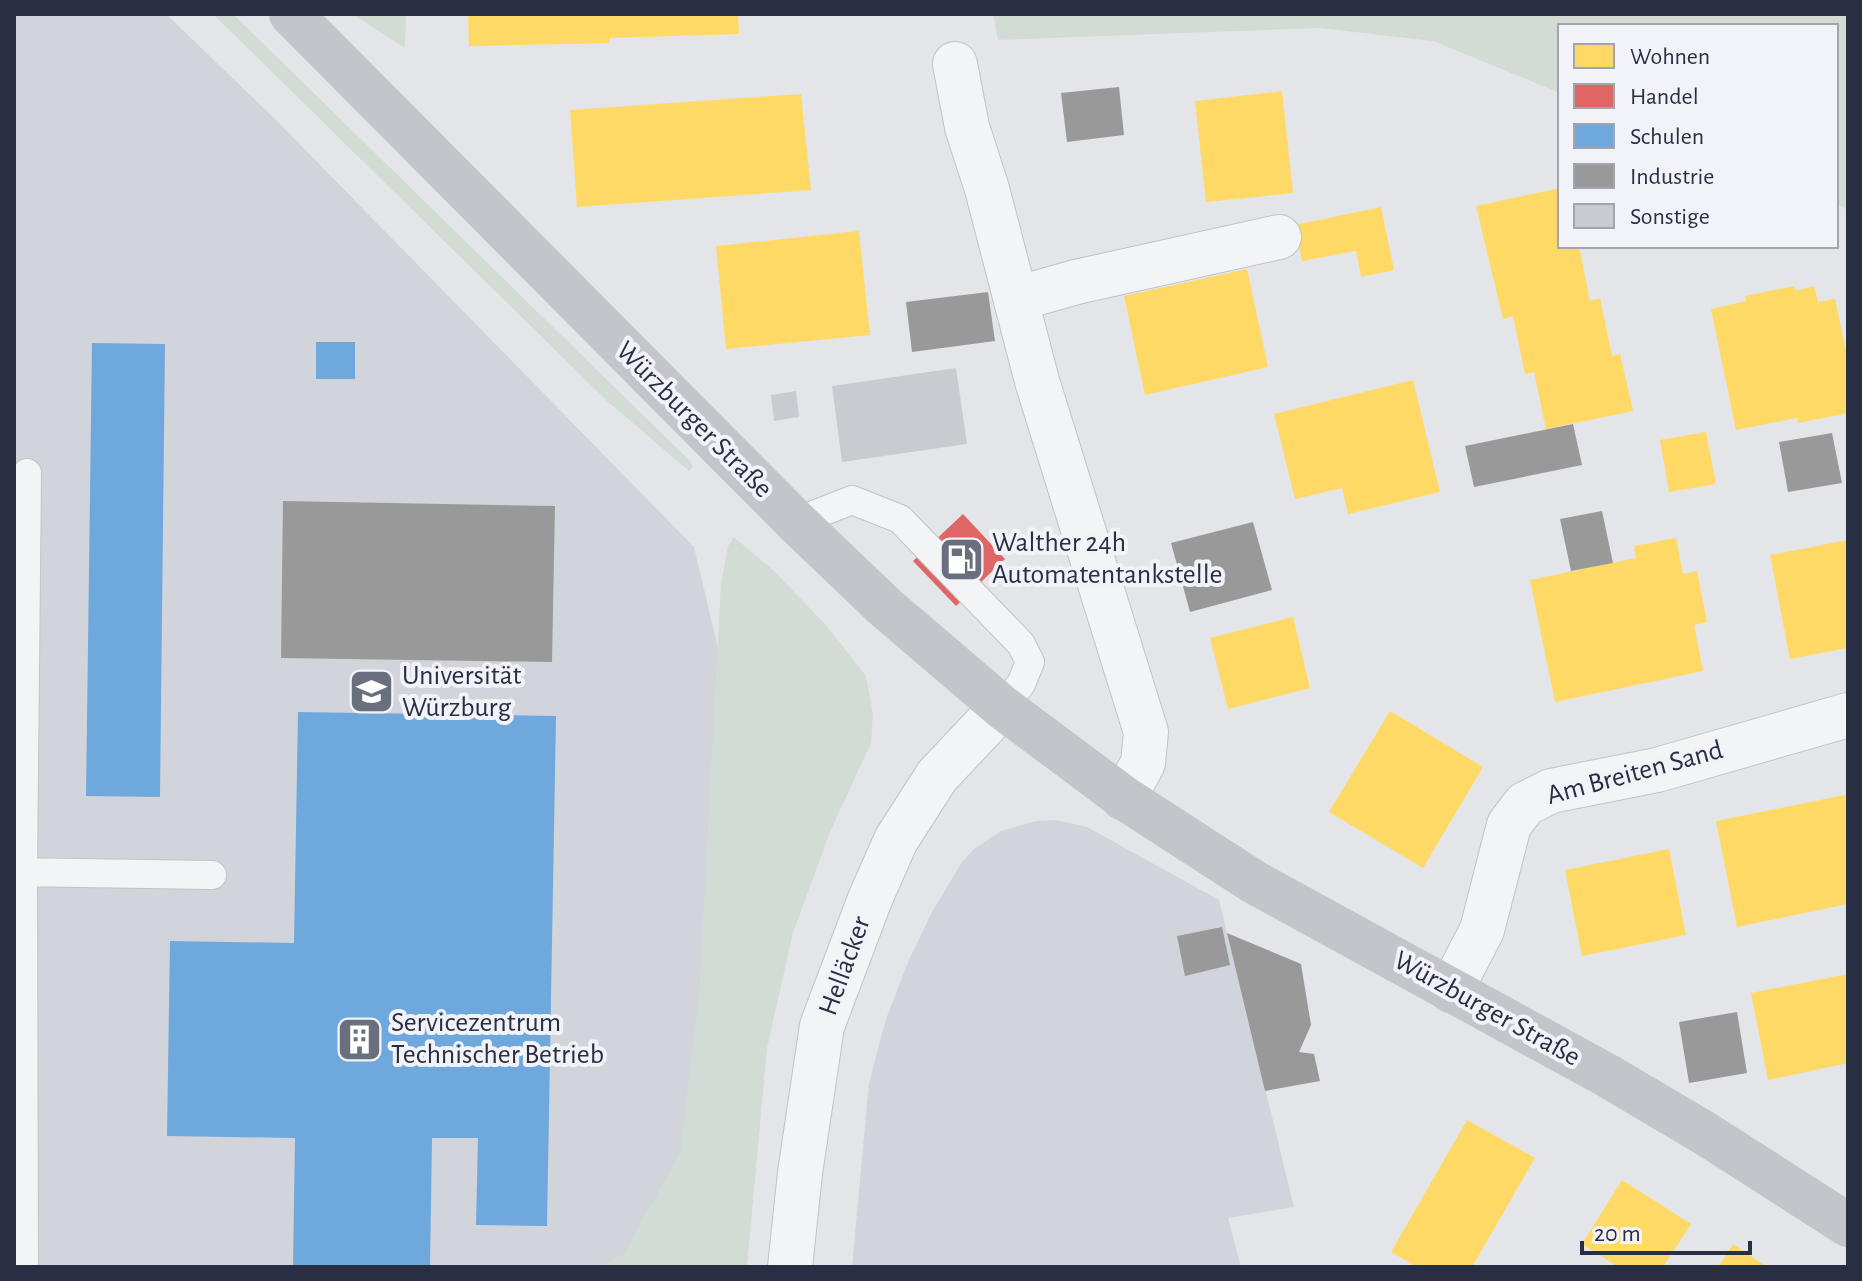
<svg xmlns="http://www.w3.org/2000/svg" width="1862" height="1281" font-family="'Alegreya Sans',sans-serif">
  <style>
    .built { fill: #d2d4dc }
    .green { fill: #d3dcd4 }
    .homes { fill: #ffd966 }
    .shops { fill: #e06666 }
    .schools { fill: #6fa8dc }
    .industry { fill: #999 }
    .building { fill: #cacbd0 }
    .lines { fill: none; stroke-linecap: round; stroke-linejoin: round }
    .lane-casing { stroke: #c2c3c7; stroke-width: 30 }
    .street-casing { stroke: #c2c3c7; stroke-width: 46 }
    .lane { stroke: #f3f4f6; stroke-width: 28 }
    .street { stroke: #f3f4f6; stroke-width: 44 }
    .secondary { stroke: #c4c5ca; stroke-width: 44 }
    .labels { text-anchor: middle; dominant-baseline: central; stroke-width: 8; stroke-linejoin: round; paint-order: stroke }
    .street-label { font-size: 28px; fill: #292f43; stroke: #f2f3f8 }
    .poi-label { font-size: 28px; fill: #292f43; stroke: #f2f3f8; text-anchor: start }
  </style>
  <rect width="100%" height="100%" fill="#e4e5e9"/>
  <path class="built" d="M14,14h152l109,105 419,428 69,290 -41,430h-708z
    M1056,820l31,7 132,73 75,307 -66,11 13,49h-389l17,-184 17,-64 23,-59 23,-48 30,-50 12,-13 27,-18 35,-10z"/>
  <path class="green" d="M213,14h20l457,447 3,6 -4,4 -82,-70z
    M352,14h54l-1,34z
    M993,14h855v195l-12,-5v-178h-276v67l-127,-52 -113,-13 -322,12z
    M734,537l39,33 53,55 40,51 7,38 -2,29 -41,89 -37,101 -26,115 -20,219h-149l26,-13 56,-101 19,-154 22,-415 7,-38z"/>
  <path class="homes" d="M468,14h270l1,20 -130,4 1,5 -141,3z
    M1282,91l11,102 -87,9 -11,-101z
    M801,94l10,96 -234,17 -7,-97z
    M1560,188v58h19l11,55 10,-3 12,58 8,-2 13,57 -87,18 -12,-57 -9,2 -12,-58 -10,3 -27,-113z
    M1381,207l13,63 -33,7 -5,-26 -54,10 -7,-36z
    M859,231l11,104 -144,14 -10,-103z
    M1247,269l21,98 -123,28 -21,-99z
    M1794,286l1,5 19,-5 4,16 17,-3 13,62v52l-50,10 -1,-5 -61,12 -25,-121 35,-8 -1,-5z
    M1413,380l27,112 -92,22 -6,-26 -47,11 -21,-85z
    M1706,432l10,52 -47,8 -9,-52z
    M1676,538l7,36 14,-3 10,51 -13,3 9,46 -148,31 -25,-122 106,-22 -2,-12z
    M1848,540v108l-58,11 -20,-104z
    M1293,617l17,71 -82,21 -18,-71z
    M1390,711l93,56 -60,101 -94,-56z
    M1845,795l3,18v91l-111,23 -21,-106z
    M1669,849l17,86 -104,21 -17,-86z
    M1848,974v89l-80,17 -17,-87z
    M1467,1120l68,38 -63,109h-55l-26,-15z
    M1622,1180l69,44 -28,43h-45l-36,-23z
    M1733,1244l34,23h-49z"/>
  <path class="shops" d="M963,514l42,45 -49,47 -43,-45z"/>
  <path class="schools" d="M316,342h39v37h-39z
    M92,343l73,1 -5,453 -74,-1z
    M298,712l258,4 -9,510 -71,-1 2,-87h-46l-2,129h-137l2,-129 -128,-2 3,-195 124,2z"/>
  <path class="industry" d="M1119,87l5,48 -57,7 -6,-49z
    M988,292l7,49 -83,11 -6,-50z
    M1573,424l9,41 -108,22 -9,-41z
    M1832,433l10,50 -54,9 -9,-50z
    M283,501l272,5 -3,156 -271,-4z
    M1602,511l11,52 -42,8 -11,-52z
    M1253,522l19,68 -82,22 -19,-69z
    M1222,927l8,38 -45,11 -8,-40z
    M1227,933l74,31 10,61 -12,27 15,2 6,27 -55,10z
    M1737,1012l10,61 -58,10 -10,-61z"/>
  <path class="building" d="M956,368l11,76 -125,18 -10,-76z
    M796,391l3,26 -25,4 -3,-26z"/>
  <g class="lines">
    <defs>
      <path id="lane" d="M796,522l56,-22 48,19 121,125 9,18 -9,22 -19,23
        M14,872l198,3
        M24,1267l-1,-395 4,-399"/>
      <path id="street" d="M955,64l12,63 20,62 50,192 109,351 -3,31 -19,35
        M1016,299l60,-17 203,-45
        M1451,990l31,-60 27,-105 16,-21 26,-13 106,-21 191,-55
        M790,1267l10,-94 22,-147 48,-127 26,-59 41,-64 65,-69"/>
    </defs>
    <use href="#lane" class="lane-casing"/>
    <use href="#street" class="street-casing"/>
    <use href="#lane" class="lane"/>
    <use href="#street" class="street"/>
    <path class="secondary" d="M291,14l505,508 89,85 117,100 122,91 130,84 354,194 98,58 142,91"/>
  </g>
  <defs>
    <symbol id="fuel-square" viewBox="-11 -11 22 22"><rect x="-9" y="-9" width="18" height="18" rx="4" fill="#6a6f7d" stroke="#f2f3f8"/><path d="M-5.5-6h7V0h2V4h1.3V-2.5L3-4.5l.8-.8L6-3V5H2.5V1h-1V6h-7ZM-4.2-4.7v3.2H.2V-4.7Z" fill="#fff"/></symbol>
    <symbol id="university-square" viewBox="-11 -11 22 22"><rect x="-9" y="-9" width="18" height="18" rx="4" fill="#6a6f7d" stroke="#f2f3f8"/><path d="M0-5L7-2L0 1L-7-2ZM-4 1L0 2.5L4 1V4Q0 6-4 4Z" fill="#fff"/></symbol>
    <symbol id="building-square" viewBox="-11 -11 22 22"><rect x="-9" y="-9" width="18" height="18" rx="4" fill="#6a6f7d" stroke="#f2f3f8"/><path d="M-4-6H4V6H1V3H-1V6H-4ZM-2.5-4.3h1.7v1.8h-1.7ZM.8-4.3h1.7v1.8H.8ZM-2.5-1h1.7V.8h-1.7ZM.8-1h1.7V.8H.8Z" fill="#fff"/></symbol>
  </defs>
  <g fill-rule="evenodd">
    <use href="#fuel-square" x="936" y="534" width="51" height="51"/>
    <use href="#university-square" x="346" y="666" width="51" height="51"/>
    <use href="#building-square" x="334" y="1014" width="51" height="51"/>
  </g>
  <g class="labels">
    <g class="street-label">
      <text transform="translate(694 420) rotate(45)">Würzburger Straße</text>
      <text transform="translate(1635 773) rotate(-15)">Am Breiten Sand</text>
      <text transform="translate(845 966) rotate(-70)">Helläcker</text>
      <text transform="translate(1487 1009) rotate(29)">Würzburger Straße</text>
    </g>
    <g class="poi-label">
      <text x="992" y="543">Walther 24h<tspan x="992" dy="32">Automatentankstelle</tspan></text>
      <text x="402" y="676">Universität<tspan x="402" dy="32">Würzburg</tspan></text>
      <text x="391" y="1023">Servicezentrum<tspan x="391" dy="32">Technischer Betrieb</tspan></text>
    </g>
  </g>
  <rect width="1862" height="1281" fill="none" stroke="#292f43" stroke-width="32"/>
  <rect x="1558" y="24" width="280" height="224" fill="#f2f3f8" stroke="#a2a5b0" stroke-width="2"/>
  <rect x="1574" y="44" width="40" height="24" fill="#ffd966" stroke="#a2a5b0" stroke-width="2"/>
  <text x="1630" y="64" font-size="24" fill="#292f43">Wohnen</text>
  <rect x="1574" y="84" width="40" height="24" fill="#e06666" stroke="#a2a5b0" stroke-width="2"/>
  <text x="1630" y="104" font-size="24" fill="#292f43">Handel</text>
  <rect x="1574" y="124" width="40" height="24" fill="#6fa8dc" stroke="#a2a5b0" stroke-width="2"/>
  <text x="1630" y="144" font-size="24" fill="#292f43">Schulen</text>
  <rect x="1574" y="164" width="40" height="24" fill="#999999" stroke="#a2a5b0" stroke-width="2"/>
  <text x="1630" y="184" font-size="24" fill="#292f43">Industrie</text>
  <rect x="1574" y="204" width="40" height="24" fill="#cacbd0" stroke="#a2a5b0" stroke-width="2"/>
  <text x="1630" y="224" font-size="24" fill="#292f43">Sonstige</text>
  <path d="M1582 1241v12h168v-12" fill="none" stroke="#292f43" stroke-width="4"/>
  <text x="1594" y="1241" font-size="24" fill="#292f43" stroke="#f2f3f8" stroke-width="6" paint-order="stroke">20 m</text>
</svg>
